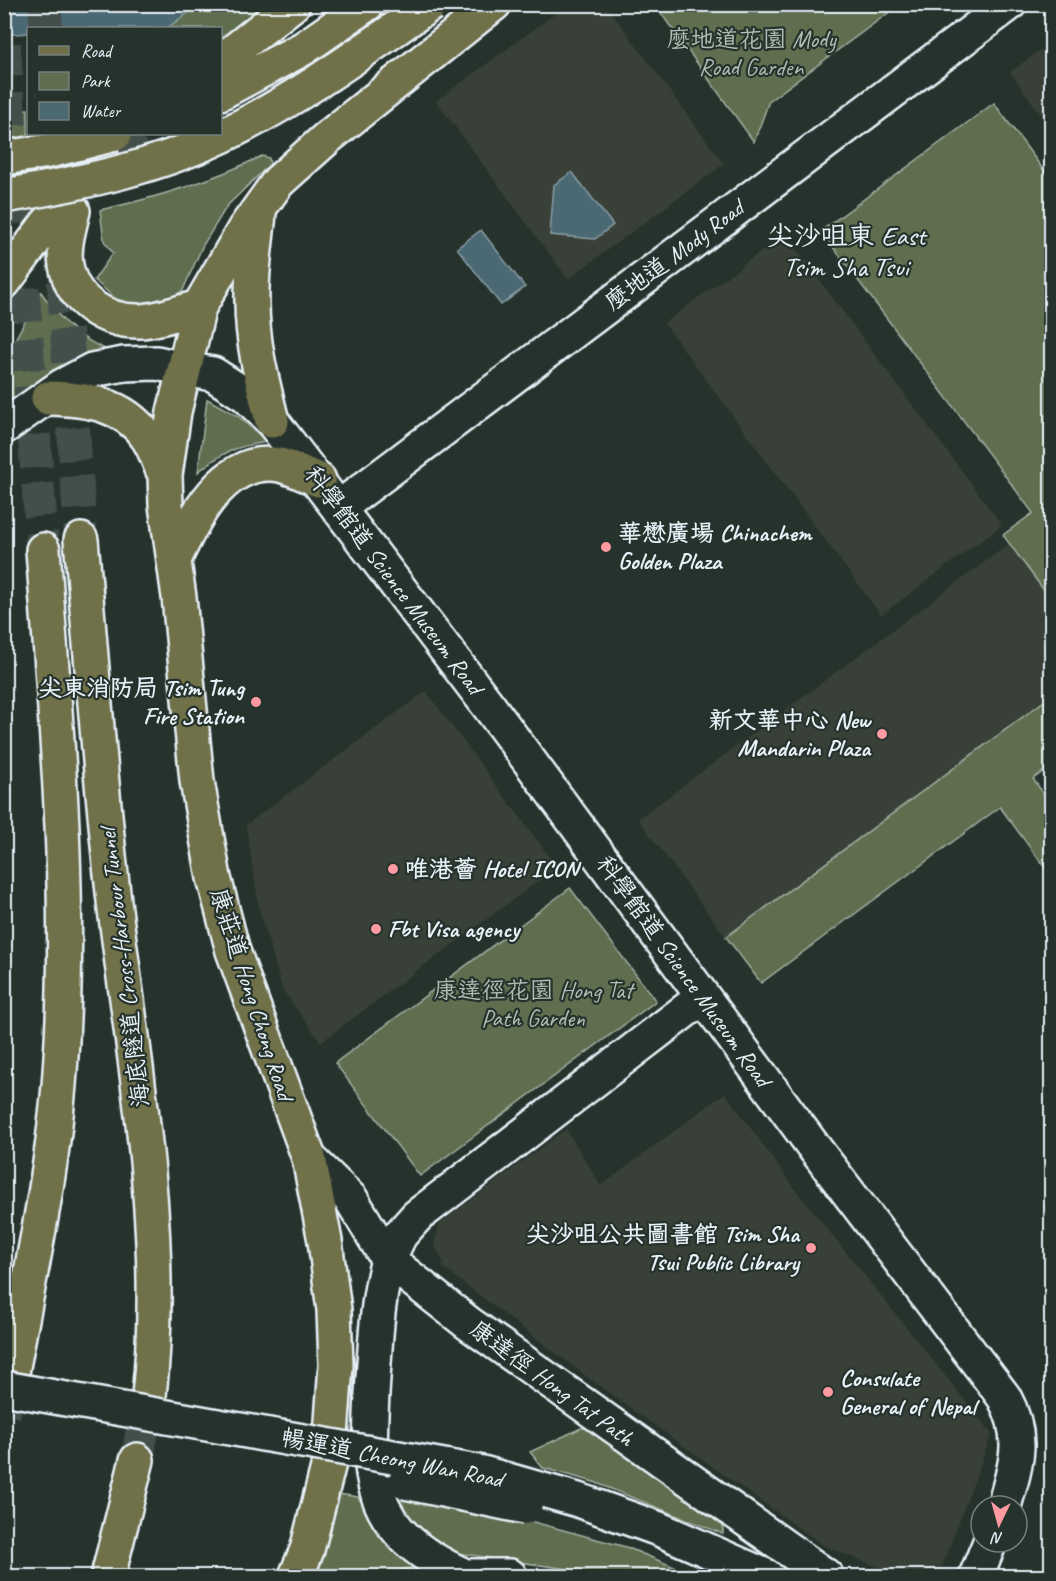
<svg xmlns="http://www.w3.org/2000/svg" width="1056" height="1581" font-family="Caveat,'LXGW WenKai TC',sans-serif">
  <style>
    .built { fill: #394037 }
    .green { fill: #5f6e50; stroke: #a4b0a4; stroke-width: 1.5 }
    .water { fill: #4c6972; stroke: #8a9fa8; stroke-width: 1.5 }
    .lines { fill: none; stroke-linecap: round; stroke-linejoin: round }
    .primary-tunnel { stroke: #43504b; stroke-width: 33; stroke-dasharray: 33 16; stroke-linecap: butt }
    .trunk-tunnel { stroke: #43504b; stroke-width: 33; stroke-dasharray: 33 16; stroke-linecap: butt }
    .tertiary-casing { stroke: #e8f1f8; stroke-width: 38 }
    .secondary-casing { stroke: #e8f1f8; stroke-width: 38 }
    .primary-casing { stroke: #e8f1f8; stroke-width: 38 }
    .trunk-casing { stroke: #e8f1f8; stroke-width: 38 }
    .tertiary { stroke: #26332d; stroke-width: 33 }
    .secondary { stroke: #26332d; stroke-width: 33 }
    .primary { stroke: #6f704a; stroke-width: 33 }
    .trunk { stroke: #6f704a; stroke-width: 33 }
    .tertiary-bridge-casing { stroke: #e8f1f8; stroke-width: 38; stroke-linecap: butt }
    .primary-bridge-casing { stroke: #e8f1f8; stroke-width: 38; stroke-linecap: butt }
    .tertiary-bridge { stroke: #26332d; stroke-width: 33 }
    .primary-bridge { stroke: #6f704a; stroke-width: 33 }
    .poi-dot { fill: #ff9aa2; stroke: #26332d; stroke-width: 2 }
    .labels { text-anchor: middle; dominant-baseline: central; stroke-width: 4.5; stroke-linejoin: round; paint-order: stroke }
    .park-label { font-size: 24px; fill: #b1bdb5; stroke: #26332d }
    .street-label { font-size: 24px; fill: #e8f1f8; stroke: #26332d }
    .poi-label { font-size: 24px; font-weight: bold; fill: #e8f1f8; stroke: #26332d; text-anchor: start }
    .quarter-label { font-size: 27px; fill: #e8f1f8; stroke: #26332d }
  </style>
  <rect width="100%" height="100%" fill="#26332d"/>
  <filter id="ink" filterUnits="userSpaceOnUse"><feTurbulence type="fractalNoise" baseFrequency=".0167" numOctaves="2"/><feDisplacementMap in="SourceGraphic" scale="12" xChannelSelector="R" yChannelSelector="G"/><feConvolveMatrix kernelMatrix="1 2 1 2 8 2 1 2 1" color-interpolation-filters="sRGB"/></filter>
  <g filter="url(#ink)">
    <path class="built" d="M567,5h39l118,159 -156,115 -132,-178z
      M1051,42v86l-41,-56z
      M785,234l217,291 -121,90 -217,-292z
      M1009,544l42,56v96l-325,241 -88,-118z
      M426,691l131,176 -236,175 -39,-53 -23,-81 -13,-83z
      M725,1093l70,96 197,245 -52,138 -11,4h-28l-77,-30 -226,-161 -156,-118 2,-3 -10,-20 6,-21 126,-94 35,57z"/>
    <path class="green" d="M199,5h69l-47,35 -1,-12h-53z
      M655,5h244l-130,96 -15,41z
      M994,103l57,77v420l-48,-65 30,-22 -212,-282z
      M28,109v25h78l-101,96v-119z
      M262,156l7,2 1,6 -43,42 -24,39 -20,45 -19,14 -22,3 -19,-2 -29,-25 19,-27 -9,-12 -4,-31c56,-12 111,-29 162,-54z
      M41,292c19,27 34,44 64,57l-22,8 -78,59v-58z
      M207,399l31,17 29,26c-30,4 -45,10 -69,30z
      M1051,696v70l-18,13 18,25v72l-51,-69 -239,176 -35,-46z
      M570,888l86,113 -236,175 -85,-113z
      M581,1428l13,1 129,93v12l-129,-52 -51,-14 -13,-16z
      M388,1491l138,29 100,27 70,29h-80l-173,-25 -28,-24z
      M331,1493l27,4 30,45 28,25 -41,9h-66z"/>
    <path class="water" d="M5,4h194v1l-32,23h-139v5l-23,2z
      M572,172l41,53 -18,14 -45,-4 4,-50z
      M481,230l44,57 -24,18 -44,-57z"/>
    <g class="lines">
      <path class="primary-tunnel" d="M81,189l57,-55"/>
      <path class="trunk-tunnel" d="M45,4l1,24
        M4,44l39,506
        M53,134l28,406
        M4,1415l8,-42
        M137,1460l12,-64"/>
      <defs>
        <path id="tertiary" d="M184,369l29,5 34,22 25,25 219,288 325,441 188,247c22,40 12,68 0,109
          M340,507l669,-503
          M388,1260l12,-25 17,-19 286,-219
          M976,1576l14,-34"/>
        <path id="secondary" d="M4,427l58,-41 30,-16 32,-6 33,-1 27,6
          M309,1158l42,41 37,61 80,63 358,253
          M388,1260c-11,39 -12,77 -15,118 -6,97 -10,151 90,197
          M459,1576h51"/>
        <path id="primary" d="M220,62l73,-58
          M220,93l84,-45 63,-44
          M73,211c-4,17 -10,36 -7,54 6,36 39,57 74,56 20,-1 39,-9 59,-14
          M259,214c-3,29 -8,59 -7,88 0,41 10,79 20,119
          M4,282l43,-58 16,-17
          M48,398c38,1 75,5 99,39 8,11 12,26 18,38
          M174,560c19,-40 50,-105 106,-95 13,3 26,10 39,15
          M296,1576l11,-26 22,-87 7,-98 -2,-55 -9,-69 -16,-83 -76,-207 -19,-73 -17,-97 -18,-184 -13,-92 -1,-30 9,-63 25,-105 46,-79 33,-46 49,-44 167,-134"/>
        <path id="trunk" d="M81,540c11,120 19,241 33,361 20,164 53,330 35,495
          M12,1373c18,-100 41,-200 48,-301 13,-174 -4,-349 -17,-522
          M108,1576l29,-116"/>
      </defs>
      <use href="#tertiary" class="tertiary-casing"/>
      <use href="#secondary" class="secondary-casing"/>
      <use href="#primary" class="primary-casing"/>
      <use href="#trunk" class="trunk-casing"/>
      <use href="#tertiary" class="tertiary"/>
      <use href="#secondary" class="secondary"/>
      <use href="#primary" class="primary"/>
      <use href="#trunk" class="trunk"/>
      <defs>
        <path id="tertiary-bridge" d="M4,1388l479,85 95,27 81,29 107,47
          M405,1482l120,25"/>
        <path id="primary-bridge" d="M4,158l45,-7 66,-17
          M4,196c80,-13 159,-30 232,-67 69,-35 131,-81 195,-125"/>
      </defs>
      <use href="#tertiary-bridge" class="tertiary-bridge-casing"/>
      <use href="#primary-bridge" class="primary-bridge-casing"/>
      <use href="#tertiary-bridge" class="tertiary-bridge"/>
      <use href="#primary-bridge" class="primary-bridge"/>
    </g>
  </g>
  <g class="poi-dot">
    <circle cx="606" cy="547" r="6"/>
    <circle cx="256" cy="702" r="6"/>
    <circle cx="882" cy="734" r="6"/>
    <circle cx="393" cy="869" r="6"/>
    <circle cx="376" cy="929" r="6"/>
    <circle cx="811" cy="1248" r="6"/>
    <circle cx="828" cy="1392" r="6"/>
  </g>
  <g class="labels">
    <g class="park-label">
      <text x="751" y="39">麼地道花園 Mody<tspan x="751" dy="28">Road Garden</tspan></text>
      <text x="533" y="990">康達徑花園 Hong Tat<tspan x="533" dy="28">Path Garden</tspan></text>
    </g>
    <g class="street-label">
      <text transform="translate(674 255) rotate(-37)">麼地道 Mody Road</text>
      <text transform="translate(394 580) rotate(53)">科學館道 Science Museum Road</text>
      <text transform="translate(124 968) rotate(-97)">海底隧道 Cross-Harbour Tunnel</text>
      <text transform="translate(684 971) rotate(54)">科學館道 Science Museum Road</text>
      <text transform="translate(252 994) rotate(72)">康莊道 Hong Chong Road</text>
      <text transform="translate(552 1383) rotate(36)">康達徑 Hong Tat Path</text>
      <text transform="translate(392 1458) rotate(11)">暢運道 Cheong Wan Road</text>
    </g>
    <g class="poi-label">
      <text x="618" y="533">華懋廣場 Chinachem<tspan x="618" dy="28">Golden Plaza</tspan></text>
      <text x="244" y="688" text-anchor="end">尖東消防局 Tsim Tung<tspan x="244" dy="28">Fire Station</tspan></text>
      <text x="870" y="720" text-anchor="end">新文華中心 New<tspan x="870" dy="28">Mandarin Plaza</tspan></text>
      <text x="405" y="869">唯港薈 Hotel ICON</text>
      <text x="388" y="929">Fbt Visa agency</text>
      <text x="799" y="1234" text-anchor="end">尖沙咀公共圖書館 Tsim Sha<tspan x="799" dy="28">Tsui Public Library</tspan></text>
      <text x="840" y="1378">Consulate<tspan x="840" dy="28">General of Nepal</tspan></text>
    </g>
    <g class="quarter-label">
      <text x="846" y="236">尖沙咀東 East<tspan x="846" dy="31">Tsim Sha Tsui</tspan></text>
    </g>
  </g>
  <rect width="1056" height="1581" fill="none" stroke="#26332d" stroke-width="24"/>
  <rect x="12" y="12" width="1032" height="1557" fill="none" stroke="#e8f1f8" stroke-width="2" filter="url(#ink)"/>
  <rect x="27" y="27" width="195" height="108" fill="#26332d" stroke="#747f7e" stroke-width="1.5"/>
  <rect x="39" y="46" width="30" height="9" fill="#6f704a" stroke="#747f7e" stroke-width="1.5"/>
  <text x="81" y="57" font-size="18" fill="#e8f1f8">Road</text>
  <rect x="39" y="72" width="30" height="18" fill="#5f6e50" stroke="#747f7e" stroke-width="1.5"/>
  <text x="81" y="87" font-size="18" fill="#e8f1f8">Park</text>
  <rect x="39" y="102" width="30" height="18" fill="#4c6972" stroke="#747f7e" stroke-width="1.5"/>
  <text x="81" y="117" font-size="18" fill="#e8f1f8">Water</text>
  <g transform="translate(999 1524) rotate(185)"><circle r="28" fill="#26332d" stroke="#747f7e" stroke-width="1.5"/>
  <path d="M0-4.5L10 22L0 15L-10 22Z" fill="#ff9aa2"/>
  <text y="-9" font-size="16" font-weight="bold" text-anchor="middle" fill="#e8f1f8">N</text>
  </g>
</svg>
